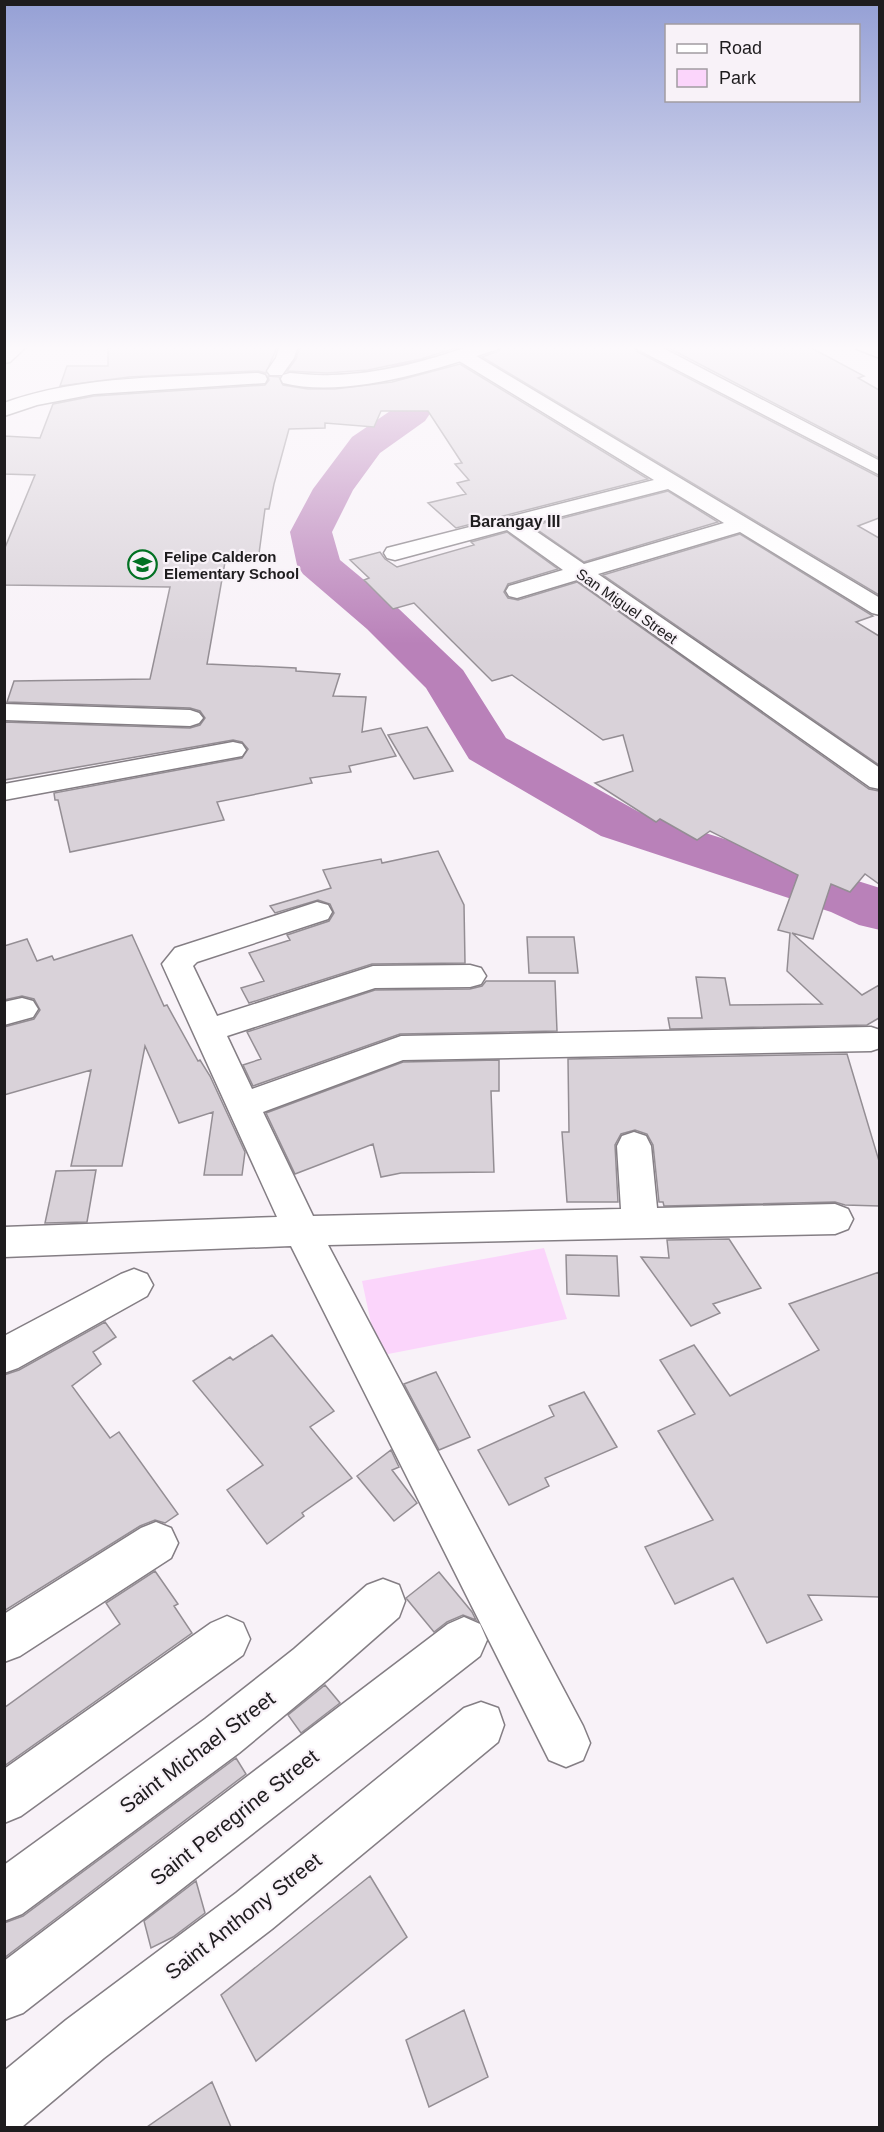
<svg xmlns="http://www.w3.org/2000/svg" width="884" height="2132" font-family="Arial,sans-serif">
  <style>
    .green { fill: #fbd5fb }
    .lines { fill: none; stroke-linecap: round; stroke-linejoin: round }
    .river { fill: #b981b9; fill-rule: evenodd }
    .building { fill: #d9d2d9; stroke: #948e94; stroke-width: 1.5 }
    .minor-casing { stroke: #847e84; stroke-width: 3 }
    .tertiary-casing { stroke: #847e84; stroke-width: 3 }
    .secondary-casing { stroke: #847e84; stroke-width: 3 }
    .minor { fill: #fff; fill-rule: evenodd }
    .tertiary { fill: #fff; fill-rule: evenodd }
    .secondary { fill: #fff; fill-rule: evenodd }
    .labels { text-anchor: middle; dominant-baseline: central; stroke-width: 4.5; stroke-linejoin: round; paint-order: stroke }
    .far-poi-label { font-size: 15px; font-weight: bold; fill: #1e1c1e; stroke: #f8f2f8; text-anchor: start }
    .far-street-label { font-size: 15px; fill: #1e1c1e; stroke: #f8f2f8 }
    .far-neighbourhood-label { font-size: 16px; font-weight: bold; fill: #1e1c1e; stroke: #f8f2f8 }
    .near-street-label { font-size: 21px; fill: #1e1c1e; stroke: #f8f2f8 }
  </style>
  <rect width="100%" height="100%" fill="#f8f2f8"/>
  <path class="green" d="M544,1248l23,71 -189,37 -16,-75z"/>
  <g class="lines">
    <path class="river" d="M390,345h34v14l18,37 -17,25 -45,32 -27,37 -21,42 8,28 59,49 64,61 43,68 133,74 241,76v42l-21,-5 -28,-13 -230,-76 -132,-77 -43,-71 -59,-59 -64,-55 -6,-9 -7,-33 23,-43 39,-52 47,-32 6,-9 -17,-37z"/>
  </g>
  <path class="building" d="M108,345h170l-12,28 -8,-2 -129,6 -69,9 7,-20h41z
    M300,345h165l-44,14 -53,11 -41,3 -40,-2 9,-12z
    M503,345h129l4,6 243,126v41l-21,8 21,12v57l-397,-238 17,-6z
    M663,345h143l58,31 -6,2 21,12v68z
    M460,364l188,115 -192,49 -28,-25 38,-9 -9,-11 12,-3 -14,-16 7,-1 -34,-52h-47l-7,16 -49,-4v5l-36,1 -15,55 -5,25h-4l-7,52 -33,1 -18,102 89,4v3l44,3 -7,22 33,1 -4,35 19,-4 15,28 -47,10 2,6 -41,6 2,5 -95,19 7,18 -154,32 -12,-52h-3l-1,-7 188,-35 6,-9 -6,-7 -9,-2 -229,40v-58l186,6 10,-3 5,-7 -5,-7 -10,-3 -183,-6 7,-21 136,-2 20,-92 -166,-2v-35l31,-75 -31,-1v-38l36,2 13,-34 41,-8 171,-11 4,-5 -1,-4 11,1 4,8 25,4h27l57,-7z
    M668,491l50,31 -134,40 -52,-36z
    M507,532l51,37 -50,15 -4,8 4,6 10,2 59,-18 292,207 10,2v93l-14,-10 -15,18 -19,-8 -18,55 -21,-6 70,62 17,-10v33l-12,7 -197,4 -2,-11h34l-6,-41 29,1 5,27 92,-1 -35,-33 3,-38 -12,-3 20,-55 -88,-44 -13,9 -37,-21 -4,3 -61,-39 38,-12 -10,-36 -20,5 -91,-65 -20,6 -78,-78 -21,6 -29,-29 5,-2 -19,-18 30,-8 5,7 12,8 77,-22 -3,-3z
    M740,534l133,82 -17,6 23,14v129l-276,-190z
    M427,727l26,44 -39,8 -26,-44z
    M438,851l26,54 1,58 -93,1 -123,39 -8,-15 23,-7 -15,-28 41,-13 -3,-5 42,-14 5,-8 -4,-9 -12,-4 -43,13 -5,-7 61,-18 -8,-18 58,-11 1,4z
    M132,935l32,71 3,-1 31,56 2,-1 10,16 35,76 -3,23h-38l9,-63 -34,11 -34,-77 -23,120h-51l20,-96 -87,25v-68l30,-8 6,-9 -6,-11 -12,-3 -18,4v-54l23,-7 10,22 15,-5 2,4z
    M527,937h47l4,36h-49z
    M486,981h69l2,50 -157,3 -147,52 -10,-21 18,-6 -14,-27 128,-42 95,-1 12,-3z
    M847,1054l32,107v45l-34,-1 -10,-3 -171,4 -1,-4h-4l-6,-57 -6,-11 -12,-4 -14,4 -6,11 3,57h-51l-5,-70h7l-1,-73z
    M499,1060v31h-8l3,81 -93,1 -20,4 -8,-33 -78,30 -29,-61 137,-51z
    M96,1170l-9,52 -42,1 11,-52z
    M729,1239l32,49 -48,16 7,9 -29,13 -50,-69 28,1 -2,-18z
    M566,1255l51,1 2,40 -52,-2z
    M879,1272v325l-71,-2 14,25 -55,23 -34,-65 -58,26 -30,-57 68,-27 -55,-89 37,-17 -35,-54 34,-15 36,51 89,-46 -30,-46z
    M105,1322l11,15 -23,15 8,12 -29,22 38,52 9,-6 59,82 -13,9 -10,-3 -15,6 -136,85v-236l15,-5z
    M272,1335l62,76 -24,16 42,51 -50,35 2,3 -37,28 -40,-54 36,-25 -70,-84 37,-24 3,3z
    M436,1372l34,65 -31,13 -35,-66z
    M584,1392l33,55 -72,31 4,8 -40,19 -31,-55 76,-34 -5,-10z
    M391,1450l8,17 -7,3 25,33 -23,18 -37,-45z
    M155,1571l23,33 -4,2 18,27 -188,133v-58l116,-84 -14,-21z
    M439,1572l33,40 4,8 -13,-5 -16,7 -13,10 -28,-34z
    M325,1685l15,18 -39,30 -13,-18z
    M236,1758l10,16 -242,184v-35l19,-7z
    M370,1876l37,61 -151,124 -35,-66z
    M196,1881l9,32 -32,24 -22,11 -7,-27z
    M464,2010l24,67 -59,30 -23,-67z
    M212,2082l19,45h-84z"/>
  <g class="lines">
    <defs>
      <path id="minor" d="M8,345h20l-18,17 -6,1v-15z
        M854,345l26,1v12l-23,-9z
        M462,350l6,1 412,247v17l-8,-2 -132,-81 -142,42 282,194v21l-10,-2 -293,-207 -60,18 -8,-2 -3,-5 3,-5 54,-16 -56,-40 -112,30 -8,-2 -3,-5 3,-5 267,-68 -198,-121 -3,-4 3,-4zM668,489l56,34 -140,41 -57,-39z
        M4,704l186,6 9,3 4,5 -4,5 -9,3 -186,-6z
        M233,742l9,2 4,6 -4,6 -238,44v-16z
        M317,902l11,3 4,7 -4,7 -131,43 -4,4 24,50 156,-50 97,-1 11,3 5,8 -5,8 -11,3 -95,1 -148,48 25,53 149,-53 470,-9 9,3v18l-9,3 -468,9 -140,52 50,104 308,-7 -4,-63 5,-10 12,-4 12,4 5,10 6,62 178,-4 13,5 5,10 -5,10 -13,5 -507,11 255,481 7,17 -7,17 -17,7 -17,-7 -258,-514 -287,11v-30l273,-10 -115,-253 13,-16z
        M22,998l11,3 5,8 -5,8 -29,8v-23z
        M134,1269l13,5 6,11 -6,11 -129,72 -14,5v-37l117,-62z
        M156,1522l15,6 7,15 -7,15 -151,98 -16,6v-48l137,-86z
        M383,1579l16,6 6,16 -6,16 -73,64 -87,72 -217,161 -18,7v-56l201,-146 89,-70 73,-64z
        M227,1616l16,7 7,16 -7,16 -222,161 -17,7v-54l207,-146z
        M464,1617l16,7 7,16 -7,16 -457,357 -19,7v-59l444,-337z
        M481,1702l17,6 6,17 -6,17 -226,187 -168,129 -81,68 -19,2v-57l62,-51 170,-127 228,-185z"/>
      <path id="tertiary" d="M280,345h18l-4,13 -12,17h-12l-3,-4 9,-13z"/>
      <path id="secondary" d="M473,345h28l-3,4c-60,20 -151,50 -215,34l-2,-4 2,-4 7,-2c14,1 28,3 42,2 48,-1 96,-14 141,-30z
        M634,345h23l223,116v14l-243,-126z
        M258,373l7,2 2,4 -2,4 -171,11 -57,11 -33,11v-13c81,-29 169,-25 254,-30z"/>
    </defs>
    <use href="#minor" class="minor-casing"/>
    <use href="#tertiary" class="tertiary-casing"/>
    <use href="#secondary" class="secondary-casing"/>
    <use href="#minor" class="minor"/>
    <use href="#tertiary" class="tertiary"/>
    <use href="#secondary" class="secondary"/>
  </g>
  <linearGradient id="sky" x2="0" y2="1"><stop stop-color="#95a0d5"/><stop offset="0.54" stop-color="#fcf9fc"/><stop offset="1" stop-color="#fcf9fc" stop-opacity="0"/></linearGradient>
  <rect width="884" height="644" fill="url(#sky)"/>
  <defs>
    <symbol id="school-ring" viewBox="-11 -11 22 22"><circle r="9.5" fill="#f8f2f8" stroke="#027123" stroke-width="1.5"/><path d="M0-5L7-2L0 1L-7-2ZM-4 1L0 2.5L4 1V4Q0 6-4 4Z" fill="#027123"/></symbol>
  </defs>
  <g fill-rule="evenodd">
    <use href="#school-ring" x="126" y="548" width="33" height="33"/>
  </g>
  <g class="labels">
    <g class="far-poi-label">
      <text x="164" y="556">Felipe Calderon<tspan x="164" dy="17">Elementary School</tspan></text>
    </g>
    <g class="far-street-label">
      <text transform="translate(627 606) rotate(35)">San Miguel Street</text>
    </g>
    <g class="far-neighbourhood-label">
      <text x="515" y="521">Barangay III</text>
    </g>
    <g class="near-street-label">
      <text transform="translate(197 1752) rotate(-37)">Saint Michael Street</text>
      <text transform="translate(234 1817) rotate(-38)">Saint Peregrine Street</text>
      <text transform="translate(243 1916) rotate(-38)">Saint Anthony Street</text>
    </g>
  </g>
  <rect width="884" height="2132" fill="none" stroke="#1e1c1e" stroke-width="12"/>
  <rect x="665" y="24" width="195" height="78" fill="#f8f2f8" stroke="#a19ca1" stroke-width="1.5"/>
  <rect x="677" y="44" width="30" height="9" fill="#ffffff" stroke="#a19ca1" stroke-width="1.5"/>
  <text x="719" y="54" font-size="18" fill="#1e1c1e">Road</text>
  <rect x="677" y="69" width="30" height="18" fill="#fbd5fb" stroke="#a19ca1" stroke-width="1.5"/>
  <text x="719" y="84" font-size="18" fill="#1e1c1e">Park</text>
</svg>
